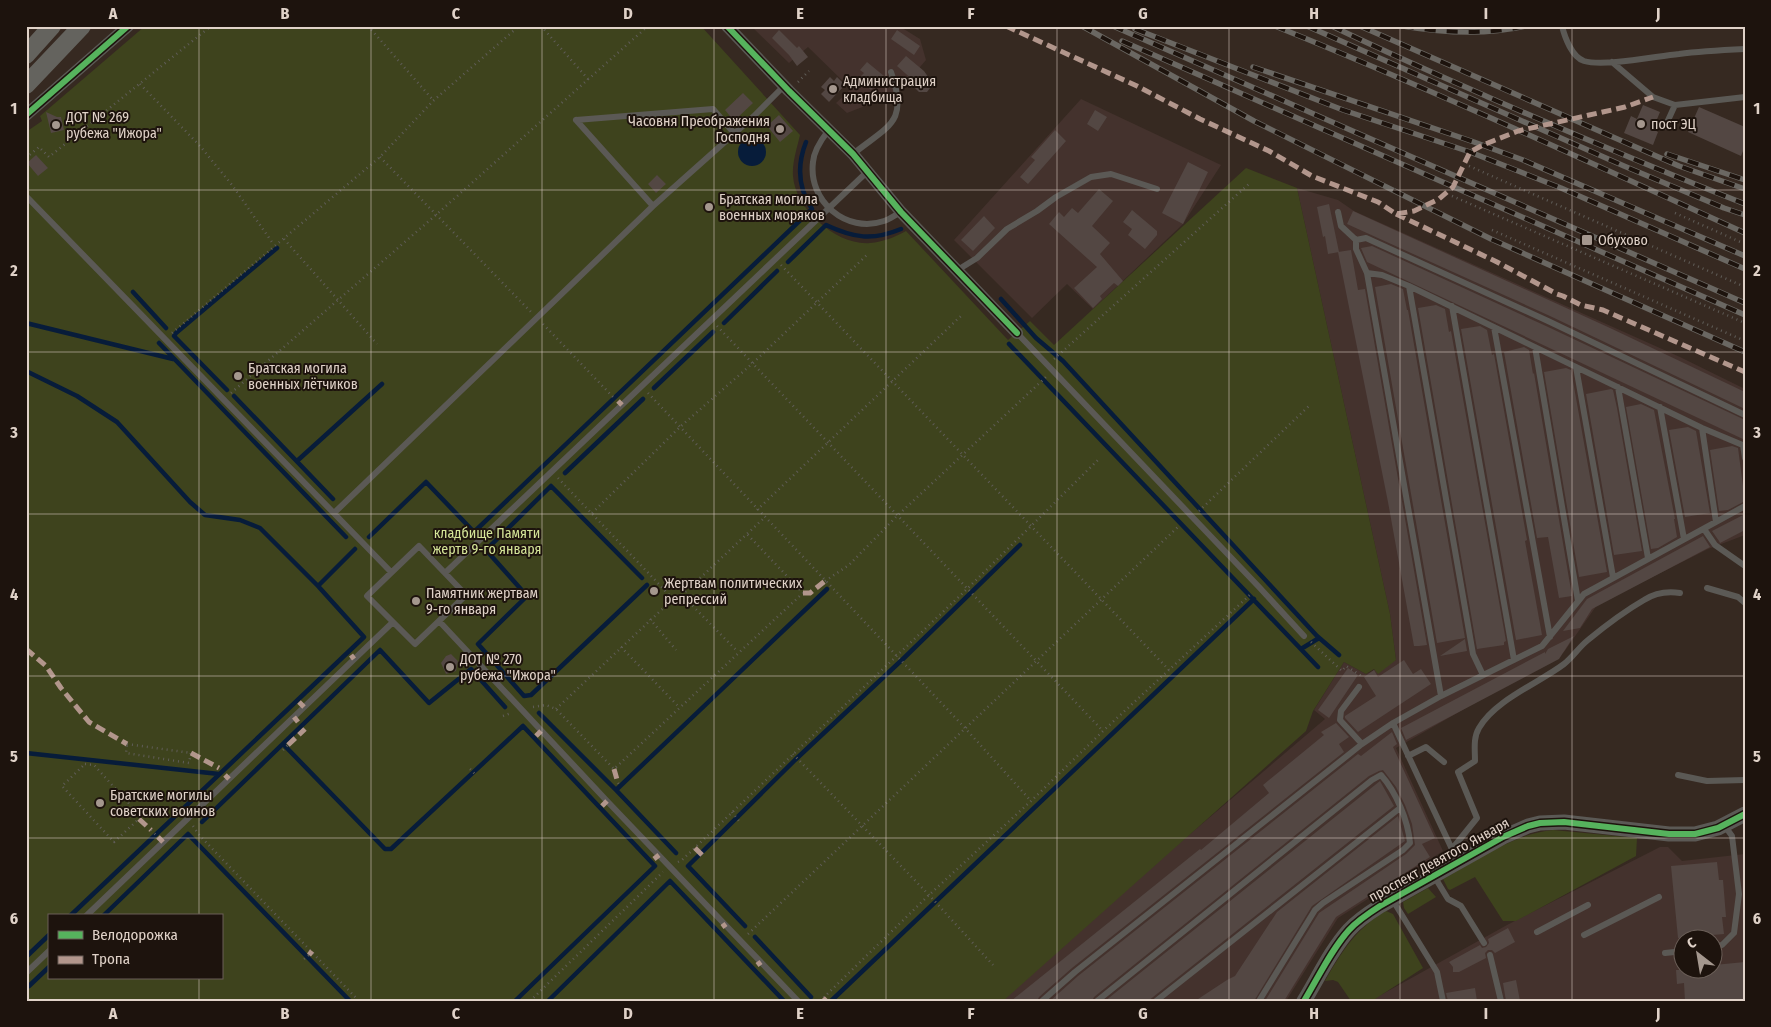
<svg xmlns="http://www.w3.org/2000/svg" width="1771" height="1027" font-family="'Fira Sans Condensed',sans-serif">
  <style>
    .industrial { fill: #44322d; fill-rule: evenodd }
    .green { fill: #3e431d; fill-rule: evenodd }
    .water { fill: #071c3a }
    .lines { fill: none; stroke-linecap: round; stroke-linejoin: round }
    .stream { stroke: #071c3a; stroke-width: 4.5 }
    .building { fill: #534743 }
    .path { stroke: #605d58; stroke-width: 2.5; stroke-dasharray: 1 4; stroke-linecap: butt }
    .service { stroke: #5b5955; stroke-width: 6 }
    .minor { stroke: #5b5955; stroke-width: 12 }
    .tertiary { stroke: #5b5955; stroke-width: 15 }
    .secondary { stroke: #64635e; stroke-width: 18 }
    .rail-casing { stroke: #6a6762; stroke-width: 5.5 }
    .rail { stroke: #1d130d; stroke-width: 4; stroke-dasharray: 11; stroke-linecap: butt }
    .quiet { stroke: #b2968c; stroke-width: 5; stroke-dasharray: 10 5; stroke-linecap: butt }
    .cycleway-casing { stroke: #1d130d; stroke-width: 9 }
    .cycleway { stroke: #56b35d; stroke-width: 6 }
    .grid { fill: none; stroke: #e0d2c8; stroke-width: 1; stroke-opacity: 0.55 }
    .poi-dot { fill: #a4978e; stroke: #1d130d; stroke-width: 2 }
    .labels { text-anchor: middle; dominant-baseline: central; stroke-width: 4; stroke-linejoin: round; paint-order: stroke }
    .poi-label { font-size: 14px; fill: #e0d2c8; stroke: #1d130d; text-anchor: start }
    .park-label { font-size: 14px; fill: #d5e598; stroke: #1d130d }
    .street-label { font-size: 14px; fill: #e0d2c8; stroke: #1d130d }
    .neatline { fill: none; stroke: #e0d2c8; stroke-width: 2 }
    .grid-label { font-size: 16px; text-anchor: middle; font-weight: bold; fill: #e0d2c8 }
  </style>
  <rect width="100%" height="100%" fill="#362921"/>
  <path class="industrial" d="M751,26h148l21,13 6,21 -24,28 -9,7 -46,18 -11,-10 15,-14 -43,-42 -19,16z
    M1081,99l140,66 -38,59 -90,85 -26,-25 -35,34 -78,-78z
    M1297,188l41,12 16,11 326,146 65,32v146l-37,14 -111,56 -33,47 -168,96 47,103 -105,67 -52,83h-292l331,-282 -11,-9 30,-48 22,12 30,-14 -6,-46z
    M1660,847h8l14,14 63,-7v147h-375l137,-76zM1684,940h30v30h-30z"/>
  <path class="green" d="M145,26h556l99,109c-3,13 -8,28 -7,41 2,33 44,70 77,67 13,-1 25,-6 36,-12l102,109 22,-19 24,24 192,-177 51,20 93,426 6,46 -18,14 -4,-5 -8,5 -22,-12 -31,49 -7,20 -303,270h-977v-869l16,-11 -2,-5zM49,916h172v62h-172z
    M1553,830l84,8 -1,18 -120,65h-13l-28,-44 -25,13 -2,-1 -5,-10c35,-19 70,-45 110,-49z
    M1428,888l8,9 -28,17 -4,-6 -1,-6z
    M1386,911l7,3 30,54 -51,33h-21l-13,-19 -5,-2 -8,1c16,-28 32,-54 61,-70z"/>
  <path class="water" d="M738 152a14 14 0 1 1 28 0a14 14 0 1 1-28 0Z"/>
  <g class="lines">
    <path class="stream" d="M788,262l38,-37c28,13 46,16 75,4
      M133,292l33,36
      M1001,299l35,39 27,23 254,275 22,19
      M26,323l147,36
      M724,323l53,-52
      M159,343l187,194
      M1009,344l309,323
      M26,371l51,25 40,26 73,80 15,13 35,5 20,8 58,58
      M654,388l59,-56
      M227,390l-53,-54 2,-3 101,-85
      M234,396l99,103
      M297,461l85,-77
      M565,473l78,-74
      M369,537l57,-55 48,50 338,-323c-14,-21 -15,-44 -6,-67
      M642,578l-91,-92 -65,64 41,46 -49,48 46,52 7,-1 116,-110
      M1301,649l18,-11
      M539,713l77,77 60,63
      M283,744l102,105h6l132,-123 132,140 -140,135
      M26,753l193,21
      M616,790l211,-201
      M202,822l178,-172 49,53 42,-34 34,38
      M70,916l294,-279 -46,-51 37,-37
      M103,916l85,-82 162,167
      M745,926l-57,-60 107,-106 109,-102 116,-113
      M755,937l56,60
      M26,957l23,-22
      M29,986l20,-19
      M548,1001l122,-120 114,120
      M831,1001l423,-402"/>
  </g>
  <path class="building" d="M779,30l18,18 2,-2 9,11 -11,9 -8,-11 -17,-17z
    M897,30l23,16 -6,9 -23,-16z
    M906,56l18,15 9,13 -6,8h-8l-5,-5v-6l-17,-15z
    M867,62l17,14 -13,14 -13,-11 6,-6 -4,-3z
    M830,77l4,4 3,-4 8,8 -16,17 -8,-8 4,-4 -4,-3z
    M743,93l10,10 -19,18 -9,-11z
    M1643,105l17,7 -7,17 5,3 -5,13 -29,-12 7,-17 6,3z
    M1699,107l46,20v19l-4,10 -53,-24z
    M1095,110l12,7 -9,14 -11,-7z
    M46,112l11,5h4l3,13 -13,3z
    M779,115l14,16 -13,11 -13,-16z
    M1055,130l11,11 -38,43 -8,-7 15,-17 -4,-3z
    M36,155l12,13 -10,8 -11,-13z
    M1188,162l20,10 -25,52 -21,-11z
    M657,175l9,9 -10,9 -8,-9z
    M1099,189l14,12 -21,25 18,17 -10,11 23,27 -5,5 -4,-3 -14,13 2,3 -9,9 -19,-20 23,-21 -48,-43 10,-12 5,5 8,-9 6,5z
    M1329,204l10,48 -11,2 -3,-18 -2,1 -6,-30z
    M1132,210l25,21v4l-12,14 -17,-14 4,-6 -9,-7z
    M1353,211l257,117 135,64v17l-195,-93 -203,-92z
    M984,216l11,12 -22,23 -12,-11z
    M1372,246l174,80 199,94v20l-378,-178 -6,-14z
    M1351,250l7,40 7,-1 62,356 -8,1h-5l-26,-144 -50,-250z
    M1391,284l12,5 4,21h1l57,328 -28,5 -62,-356z
    M1436,305l9,4 4,23 2,-1 55,310 -2,1v3l-27,4 -59,-341z
    M1480,326l7,4 5,25 2,-1 33,186 -2,1 17,94 -26,5 -55,-311z
    M1524,347l5,3 4,24 1,-1 38,223 -13,2 -11,-61 -11,1 -33,-186z
    M1566,368l5,2 36,202 -28,5 -35,-205z
    M1611,389l2,1 4,18 25,143 -28,4 -28,-161z
    M1641,404l13,6 21,109h-1l3,18 -19,11 -7,1 -25,-142z
    M1688,427l8,4 14,82 -25,4 -16,-87z
    M1732,446l6,2 7,53 -17,9 -9,1 -9,-61z
    M1745,514v16l-25,13 -1,-2 -7,-10z
    M1703,536l7,11 -118,62 -12,19 -17,3 24,-32z
    M1574,636l-15,23 -153,81 -5,-12 144,-76v2l3,-5z
    M1465,639l2,12 -27,5z
    M451,654l7,7 -2,10 -10,3 -5,-11 5,-7z
    M1404,660l9,14 8,-5 10,15 -73,48 -13,-14v-2l31,-20 -12,-19 10,-7 4,7z
    M1348,668l10,7 -29,43 -11,-8z
    M1336,723l13,14 -10,7 5,8 -272,216 -33,29 -2,4h-26l189,-152 1,1 68,-57 -6,-8 61,-50 -3,-3z
    M1392,732l5,12 -4,3 42,91 -13,6 8,13 -94,60 -52,84h-19l54,-88 87,-59 9,-9 -3,-21 -7,-19 -9,-18 -13,-17 -4,1 -10,5 -275,221 -2,4h-42l28,-25 280,-222 3,2z
    M1380,781l14,25 -246,195h-43z
    M1398,816l7,25 -93,65 -58,95h-59l32,-21 8,-4 42,-64z
    M1717,862l2,18h4l3,37h-4l2,17 -46,4 -7,-72z
    M1508,928l7,14 -20,11 -3,-3h-4l-3,3 1,5 -27,14h-6v-5l-4,-5 31,-17 2,3 4,-1 3,-4 -1,-4z
    M1745,962v39h-60l-1,-18 -7,1 -1,-14h38v-5z
    M1516,980l4,21h-14l-3,-18z
    M1475,988l2,13h-29l-2,-8z"/>
  <g class="lines">
    <path class="path" d="M368,26l65,74
      M541,26l47,53
      M798,82l11,-11
      M140,84l60,62 32,39 42,60
      M380,157l151,155
      M26,158l13,-11 10,10 162,-131
      M1469,166l276,121
      M1452,196l293,127
      M1675,213l70,31
      M1492,230l253,111
      M284,239l93,105
      M781,265l388,405
      M543,324l71,74
      M717,326l386,405
      M172,333l208,-176 53,-56 86,-75
      M1054,359l196,-176
      M231,393l206,-179 211,-188
      M648,393l317,335 66,73
      M558,478l115,121
      M757,510l205,-195
      M1199,511l111,-106
      M592,513l88,-86 73,-64 115,-109
      M825,581l24,-16 48,-49 149,-139
      M682,595l56,57
      M650,619l26,31
      M1311,642l31,29 4,-5 14,9v3
      M621,647l58,60
      M533,707l13,-2 10,4 58,60 189,-176 -56,-59
      M556,709l117,-110 9,-4 82,-77
      M503,716l8,-3
      M127,744l64,9 -2,10 -63,-10z
      M283,750l5,-5
      M793,754l136,141 64,70
      M85,764l9,1 47,52 -27,25 -52,-56z
      M470,769l5,5
      M618,783l3,4
      M732,812l7,9
      M193,826l7,10 159,165
      M151,830l6,6
      M678,862l4,-2 285,-271 131,-129
      M748,934l431,-408
      M304,959l5,-4
      M530,1001l133,-129
      M820,1001l109,-106 102,-94 72,-70 149,-138"/>
    <path class="service" d="M1562,26c3,12 10,31 22,35 20,6 73,-5 95,-7 22,-3 44,-4 66,-5
      M1612,62l41,35 22,8
      M576,120l137,-11 21,24
      M576,120l77,86
      M1665,127l10,-22 70,-8
      M828,131c-7,9 -14,19 -15,31 -5,39 33,72 71,59 6,-2 11,-6 17,-9
      M853,154c36,-29 56,-31 38,-82
      M26,196l365,376
      M1338,212l3,14 15,14 10,-2 182,83 197,94
      M1356,240v9l11,24 74,423
      M956,271l21,-13 30,-29 30,-18 19,-14 35,-20 20,-3 46,15
      M1367,273l15,2 27,11 293,142 43,18
      M1409,286l64,368 10,21
      M1452,306l62,354
      M1494,327l56,310
      M1017,333l242,254 45,49
      M1535,347l43,254
      M1576,367l37,210
      M1618,387l30,171
      M1660,407l24,132
      M1702,428l14,94
      M1743,445l2,13
      M334,513l319,-307 101,-90 30,-30
      M1704,529l11,16 30,21
      M419,546l47,49 -51,49 -48,-48z
      M445,573l423,-402
      M1707,588l31,9 7,6
      M439,621l168,180 191,200
      M1359,687l-18,24 -1,9 22,24
      M1393,723l65,139
      M1408,756l18,-9 18,15
      M1678,775l29,6 38,-1
      M1452,849l25,-31 -19,-46 17,-11c0,-11 -2,-23 4,-33 16,-28 60,-45 85,-64 9,-7 15,-17 24,-24 17,-14 37,-29 56,-40 11,-7 23,-9 36,-7
      M1434,876l14,23 13,7 23,37
      M1392,899l45,73 6,29
      M86,916l307,-294
      M1537,932l51,-27
      M1584,935l75,-38
      M1714,946l8,-1 12,-12 5,-39 -7,-58 -8,-11
      M1665,953l19,-2
      M1490,955l11,46
      M26,973l23,-22
      M1042,1001l33,-29 287,-228 31,-21 48,-27 101,-50 42,-52 161,-88
      M1097,1001l275,-221 9,-5c15,17 27,45 29,68l-7,7 -80,53 -8,7 -56,91
      M1156,1001l244,-193"/>
    <path class="minor" d="M727,26l62,65 64,63 48,58 116,121
      M26,115l102,-89"/>
    <path class="tertiary" d="M1304,1001c14,-23 27,-51 45,-71 9,-10 20,-17 31,-24l123,-69 25,-11 12,-3 24,-1 105,12h26l23,-6 27,-14"/>
    <path class="secondary" d="M26,55l26,-29
      M26,85l56,-59"/>
    <defs>
      <path id="rail" d="M1082,26l172,95 237,118 254,113
        M1113,26l632,277
        M1275,26c158,64 314,136 470,207
        M1307,26l317,140 100,42 21,7
        M1332,26c51,25 104,48 156,71 85,37 170,73 257,107
        M1360,26l319,140 66,23
        M1403,26c40,7 84,9 123,0
        M1135,29l208,81 127,42 91,36 184,81
        M1122,41l623,274
        M1253,67l221,75 49,18 222,96
        M1667,154l78,26"/>
    </defs>
    <use href="#rail" class="rail-casing"/>
    <use href="#rail" class="rail"/>
    <path class="quiet" d="M1006,26l131,60 63,33 69,32 43,25 66,26 18,12 18,-3 25,-12 14,-12 17,-35 13,-7 35,-14 107,-24 28,-10
      M1438,26h67
      M1396,214l101,48 60,32 6,2 18,9 22,5 142,62
      M618,401l4,4
      M803,593h7l15,-12
      M26,649l20,17 15,22 28,34 38,22
      M351,655l3,4
      M299,702l5,5
      M294,717l4,5
      M536,736l5,-5
      M288,745l17,-16
      M191,753l28,15
      M614,769l4,14
      M225,775l4,4
      M602,806l5,-5
      M139,819l12,11
      M158,837l5,5
      M695,848l8,8
      M654,859l5,-4
      M722,927l4,-3
      M309,955l3,-4
      M757,965l4,-3
      M823,998l3,3"/>
    <defs>
      <path id="cycleway" d="M727,26l62,65 64,63 48,58 116,121
        M26,115l102,-89
        M1304,1001c14,-23 27,-51 45,-71 9,-10 20,-17 31,-24l123,-69 25,-11 12,-3 24,-1 105,12h26l23,-6 27,-14"/>
    </defs>
    <use href="#cycleway" class="cycleway-casing"/>
    <use href="#cycleway" class="cycleway"/>
  </g>
  <path class="grid" d="M199,26v890M371,26v975M542,26v975M714,26v975M886,26v975M1057,26v975M1229,26v975M1400,26v975M1572,26v975M26,190h1719M26,352h1719M26,514h1719M26,676h1719M26,838h1719M199,978v23"/>
  <g class="poi-dot">
    <circle cx="833" cy="89" r="5"/>
    <circle cx="1641" cy="124" r="5"/>
    <circle cx="56" cy="125" r="5"/>
    <circle cx="780" cy="129" r="5"/>
    <circle cx="709" cy="207" r="5"/>
    <rect x="1581" y="234" width="12" height="12" rx="2.5"/>
    <circle cx="238" cy="376" r="5"/>
    <circle cx="654" cy="591" r="5"/>
    <circle cx="416" cy="601" r="5"/>
    <circle cx="450" cy="667" r="5"/>
    <circle cx="100" cy="803" r="5"/>
  </g>
  <g class="labels">
    <g class="poi-label">
      <text x="843" y="81">Администрация<tspan x="843" dy="16">кладбища</tspan></text>
      <text x="66" y="117">ДОТ № 269<tspan x="66" dy="16">рубежа "Ижора"</tspan></text>
      <text x="770" y="121" text-anchor="end">Часовня Преображения<tspan x="770" dy="16">Господня</tspan></text>
      <text x="1651" y="124">пост ЭЦ</text>
      <text x="719" y="199">Братская могила<tspan x="719" dy="16">военных моряков</tspan></text>
      <text x="1598" y="240">Обухово</text>
      <text x="248" y="368">Братская могила<tspan x="248" dy="16">военных лётчиков</tspan></text>
      <text x="664" y="583">Жертвам политических<tspan x="664" dy="16">репрессий</tspan></text>
      <text x="426" y="593">Памятник жертвам<tspan x="426" dy="16">9-го января</tspan></text>
      <text x="460" y="659">ДОТ № 270<tspan x="460" dy="16">рубежа "Ижора"</tspan></text>
      <text x="110" y="795">Братские могилы<tspan x="110" dy="16">советских воинов</tspan></text>
    </g>
    <g class="park-label">
      <text x="487" y="533">кладбище Памяти<tspan x="487" dy="16">жертв 9-го января</tspan></text>
    </g>
    <g class="street-label">
      <text transform="translate(1439 860) rotate(-29)">проспект Девятого Января</text>
    </g>
  </g>
  <rect width="1771" height="1027" fill="none" stroke="#1d130d" stroke-width="55"/>
  <rect x="48" y="914" width="175" height="65" fill="#1d130d" stroke="#6b5f58"/>
  <rect x="58" y="931" width="25" height="8" fill="#56b35d" stroke="#6b5f58"/>
  <text x="92" y="940" font-size="15" fill="#e0d2c8">Велодорожка</text>
  <rect x="58" y="956" width="25" height="8" fill="#b2968c" stroke="#6b5f58"/>
  <text x="92" y="964" font-size="15" fill="#e0d2c8">Тропа</text>
  <g transform="translate(1698 954) rotate(329)"><circle r="24" fill="#1d130d" stroke="#6b5f58"/>
  <path d="M0-4L9 19L0 12L-9 19Z" fill="#a4978e"/>
  <text y="-8" font-size="14" font-weight="bold" text-anchor="middle" fill="#e0d2c8">С</text>
  </g>
  <rect x="28" y="28" width="1716" height="972" class="neatline"/>
  <g class="grid-label">
    <text x="113" y="19">A</text>
    <text x="285" y="19">B</text>
    <text x="456" y="19">C</text>
    <text x="628" y="19">D</text>
    <text x="800" y="19">E</text>
    <text x="971" y="19">F</text>
    <text x="1143" y="19">G</text>
    <text x="1314" y="19">H</text>
    <text x="1486" y="19">I</text>
    <text x="1658" y="19">J</text>
    <text x="14" y="114">1</text>
    <text x="1757" y="114">1</text>
    <text x="14" y="276">2</text>
    <text x="1757" y="276">2</text>
    <text x="14" y="438">3</text>
    <text x="1757" y="438">3</text>
    <text x="14" y="600">4</text>
    <text x="1757" y="600">4</text>
    <text x="14" y="762">5</text>
    <text x="1757" y="762">5</text>
    <text x="14" y="924">6</text>
    <text x="1757" y="924">6</text>
    <text x="113" y="1019">A</text>
    <text x="285" y="1019">B</text>
    <text x="456" y="1019">C</text>
    <text x="628" y="1019">D</text>
    <text x="800" y="1019">E</text>
    <text x="971" y="1019">F</text>
    <text x="1143" y="1019">G</text>
    <text x="1314" y="1019">H</text>
    <text x="1486" y="1019">I</text>
    <text x="1658" y="1019">J</text>
  </g>
</svg>
